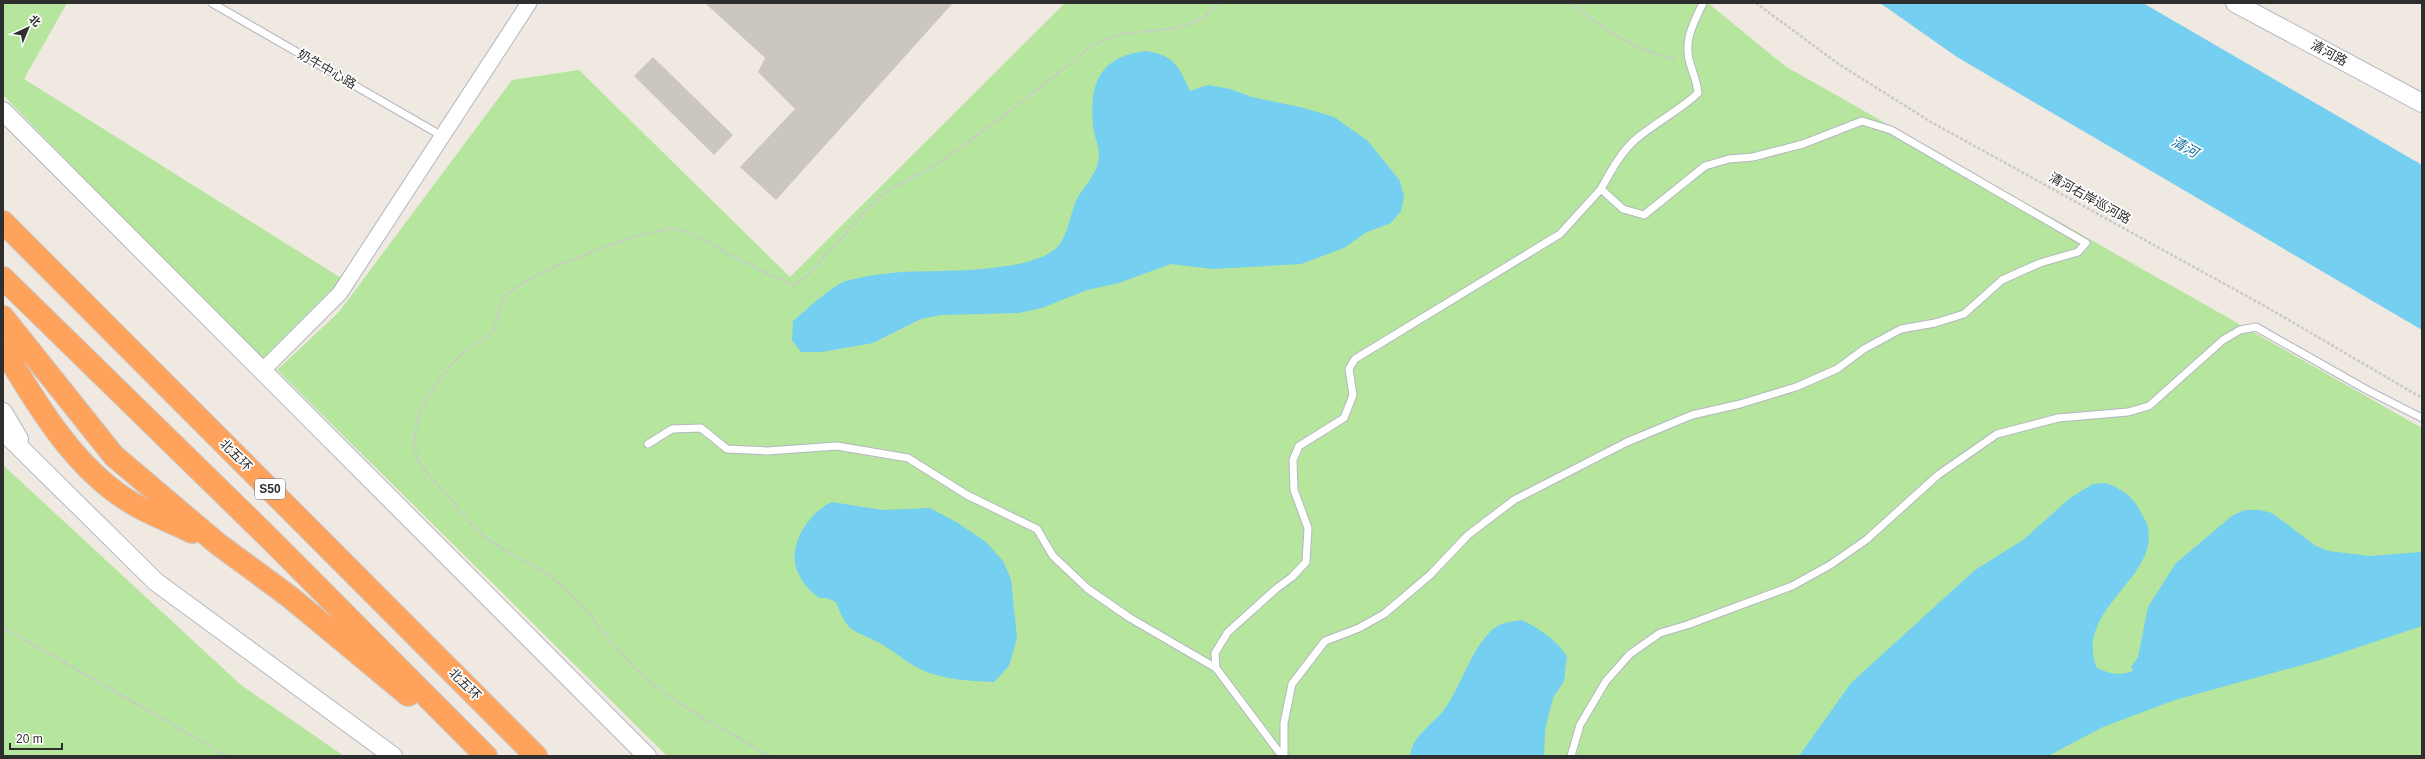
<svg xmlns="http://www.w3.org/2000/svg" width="2425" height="759" font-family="Helvetica,'Noto Sans SC',sans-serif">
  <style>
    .green { fill: #b6e59e }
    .water { fill: #75cff0 }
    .building { fill: #cbc7bf }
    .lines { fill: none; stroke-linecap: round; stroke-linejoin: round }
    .service-casing { stroke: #b4b7c1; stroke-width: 9 }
    .minor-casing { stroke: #b4b7c1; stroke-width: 17 }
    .tertiary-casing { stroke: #b4b7c1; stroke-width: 20 }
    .motorway-casing { stroke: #c9c9c9; stroke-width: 24 }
    .path { stroke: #c9c9c9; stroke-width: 2.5; stroke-dasharray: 3 2; stroke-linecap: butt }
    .service { stroke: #fff; stroke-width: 7 }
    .minor { stroke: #fff; stroke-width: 15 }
    .tertiary { stroke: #fff; stroke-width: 18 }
    .motorway { stroke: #ffa35c; stroke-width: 22 }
    .labels { text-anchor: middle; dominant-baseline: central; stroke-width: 3.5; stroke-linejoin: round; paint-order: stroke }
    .shield { fill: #fff; stroke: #6d6d6d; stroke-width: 1 }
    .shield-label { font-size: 12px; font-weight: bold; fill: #2e2e2e }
    .street-label { font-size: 13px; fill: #2e2e2e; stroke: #fff }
    .water-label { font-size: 14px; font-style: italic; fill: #0d6fa3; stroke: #fff }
  </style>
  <rect width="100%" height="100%" fill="#efe9e1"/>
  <path class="green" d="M3,3h64l-43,76 317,199 -8,12 -66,67 -9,1 -255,-263z
    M1065,3h643l77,63 637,362v328h-1755l-390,-386 62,-58 173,-232 67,-10 211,207z
    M3,465l238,220 103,71h-341z"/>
  <path class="water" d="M1880,3h263l279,162v165l-465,-273z
    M1145,51c30,4 34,16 45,40l18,-6 22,4 22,8 52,11 30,9 34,24 32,40 4,16 -3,14 -10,12 -26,10 -21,15 -43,16 -88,5 -42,-5 -52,19 -32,7 -45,18 -23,5 -78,2 -20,4 -48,24 -51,9h-21l-9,-12 1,-19c12,-10 40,-36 53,-40 18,-5 39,-8 57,-9 36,-2 132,2 156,-27 9,-12 11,-28 16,-42 7,-16 24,-29 24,-48 0,-10 -5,-19 -6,-29 -4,-43 7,-69 52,-75z
    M2106,483c14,5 28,14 34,28 3,5 7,11 8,17 10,51 -75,82 -51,140 13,6 22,8 36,3l-2,-4 7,-10 10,-50 28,-44 57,-48 12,-5h15l12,3 44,33 13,5 41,5 52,-4v74l-102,34 -145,40 -72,27 -55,29h-249l52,-73 124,-113 48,-30 47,-42 23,-14z
    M832,502l50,8 48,-2 28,15 28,19 17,19 8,18 6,59 -8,28 -15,16c-22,-1 -45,-2 -67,-10 -16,-6 -29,-18 -44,-27 -29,-17 -34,-8 -47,-43l-10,-4h-7c-11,-8 -22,-22 -24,-35 -4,-23 17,-53 37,-61z
    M1522,620c19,10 32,18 45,36l-3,25 -11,17 -8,32 -1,26h-134c2,-20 22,-31 34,-46 18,-25 25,-57 47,-79 9,-9 19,-9 31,-11z"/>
  <path class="building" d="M705,3h248l-177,197 -36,-33 55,-58 -37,-37 7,-14z
    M653,57l80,78 -19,20 -80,-79z"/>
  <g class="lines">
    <defs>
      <path id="service" d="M212,3l230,133
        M648,444l24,-15 29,-1 26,21 40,2 70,-5 71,12 59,37 70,34 16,27 35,33 42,29 86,50
        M1282,756l-66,-88 -1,-15 13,-21 49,-44 15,-11 14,-15 2,-34 -14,-38 -1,-30 6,-14 45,-28 9,-23 -4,-26 6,-10 205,-125 41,-45
        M1284,756v-33l8,-39 33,-43 34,-13 25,-14 46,-39 38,-40 46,-35 113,-58 65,-27 48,-11 56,-17 41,-18 27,-20 37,-20 34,-6 29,-9 38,-34 38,-17 38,-11 8,-9 -195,-113 -29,-9 -59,23 -50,13 -24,2 -24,7 -61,49 -21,-6 -22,-20c10,-18 20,-37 35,-50 20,-17 43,-28 62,-46 -1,-11 -5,-19 -8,-30 -7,-22 4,-41 13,-60
        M1571,756l9,-31 26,-44 24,-27 30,-21 27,-8 105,-39 38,-21 36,-25 72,-65 59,-41 61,-16 70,-6 21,-6 74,-66 17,-10 16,-3 111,63 55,28"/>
      <path id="minor" d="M262,371l78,-78 189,-290"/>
      <path id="tertiary" d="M2235,3l187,100
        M3,111l644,645
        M3,412l16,27
        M3,431l153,151 237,174"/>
      <path id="motorway" d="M3,222l533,534
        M3,278l264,258 219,220
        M3,317l111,139 104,88 72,53 118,98
        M3,348c34,57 74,125 134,158 18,10 37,17 55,26"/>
    </defs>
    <use href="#service" class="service-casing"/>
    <use href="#minor" class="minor-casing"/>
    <use href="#tertiary" class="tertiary-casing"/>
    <use href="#motorway" class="motorway-casing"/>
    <path class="path" d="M1567,3l5,1c31,24 65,49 105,55
      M1756,3l81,60 94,59 339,187 152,89
      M3,627l224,129
      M769,756c-43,-27 -89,-47 -127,-81 -33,-31 -54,-70 -90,-97 -20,-16 -46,-25 -67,-41 -17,-13 -29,-32 -42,-47 -8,-9 -21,-20 -25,-31 -14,-38 20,-82 46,-107 7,-6 17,-10 24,-16 11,-10 10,-29 18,-40 16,-21 141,-68 167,-67 15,1 32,12 45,19 25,13 49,26 75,37l12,-7 67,-74 18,-15 39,-20 20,-13 61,-45 83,-66 28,-11 55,-6 26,-9 17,-16"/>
    <use href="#service" class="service"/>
    <use href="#minor" class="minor"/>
    <use href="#tertiary" class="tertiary"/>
    <use href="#motorway" class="motorway"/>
  </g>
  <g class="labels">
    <rect class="shield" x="255" y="479" width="30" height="20" rx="3"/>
    <g class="shield-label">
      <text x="270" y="489">S50</text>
    </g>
    <g class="street-label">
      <text transform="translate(2329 53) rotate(28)">清河路</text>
      <text transform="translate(327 69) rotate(30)">奶牛中心路</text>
      <text transform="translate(2090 198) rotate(29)">清河右岸巡河路</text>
      <text transform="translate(236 455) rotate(45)">北五环</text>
      <text transform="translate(465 684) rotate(45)">北五环</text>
    </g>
    <g class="water-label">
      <text transform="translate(2185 147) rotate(29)">清河</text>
    </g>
  </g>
  <rect width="2425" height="759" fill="none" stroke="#2e2e2e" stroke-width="8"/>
  <g transform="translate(28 28) rotate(44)" stroke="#ffffff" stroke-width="3" paint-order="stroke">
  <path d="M0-3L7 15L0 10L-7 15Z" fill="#2e2e2e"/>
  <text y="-6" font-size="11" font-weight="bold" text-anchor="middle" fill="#2e2e2e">北</text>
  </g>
  <path d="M10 743v6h52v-6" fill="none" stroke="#2e2e2e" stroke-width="2"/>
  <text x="16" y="743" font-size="12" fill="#2e2e2e" stroke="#ffffff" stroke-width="3" paint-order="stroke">20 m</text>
</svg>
